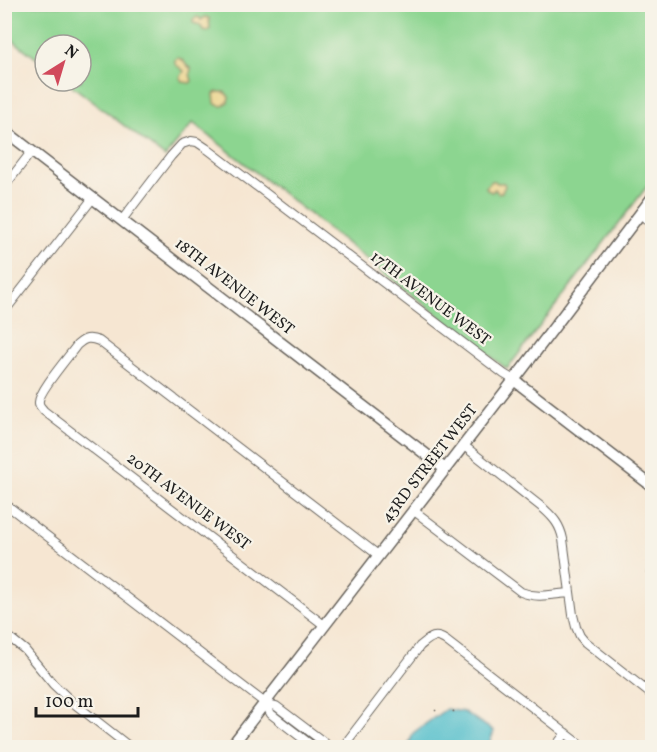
<svg xmlns="http://www.w3.org/2000/svg" width="657" height="752" font-family="Vollkorn,serif">
  <style>
    .green { fill: #8cd590; stroke: #547856; stroke-width: 1.5 }
    .sand { fill: #eeda9e; stroke: #857b5d; stroke-width: 1.5 }
    .water { fill: #50bdcb; stroke: #366c74; stroke-width: 1.5 }
    .lines { fill: none; stroke-linecap: round; stroke-linejoin: round }
    .minor-casing { stroke: #68635c; stroke-width: 10 }
    .tertiary-casing { stroke: #68635c; stroke-width: 13 }
    .path { stroke: #68635c; stroke-width: 1.5; stroke-dasharray: 1.5 4.5; stroke-linecap: butt }
    .minor { stroke: #fff; stroke-width: 8 }
    .tertiary { stroke: #fff; stroke-width: 10 }
    .labels { text-anchor: middle; dominant-baseline: central; stroke-width: 4.5; stroke-linejoin: round; paint-order: stroke }
    .street-label { font-size: 16px; fill: #1c1c1c; stroke: #f7f3e8 }
  </style>
  <rect width="100%" height="100%" fill="#f7f3e8"/>
  <filter id="ink" filterUnits="userSpaceOnUse"><feTurbulence type="fractalNoise" baseFrequency=".0167" numOctaves="2"/><feDisplacementMap in="SourceGraphic" scale="12" xChannelSelector="R" yChannelSelector="G"/><feConvolveMatrix kernelMatrix="1 2 1 2 8 2 1 2 1" color-interpolation-filters="sRGB"/></filter>
  <filter id="wash" filterUnits="userSpaceOnUse"><feTurbulence type="fractalNoise" baseFrequency=".008" numOctaves="4" result="noise"/><feDisplacementMap in="SourceGraphic" scale="24" xChannelSelector="R" yChannelSelector="G"/><feGaussianBlur stdDeviation="1.35" result="paint"/><feColorMatrix in="noise" values="0 0 0 0 0 0 0 0 0 0 0 0 0 0 0 0 0 1.4 0 .05"/><feComposite in="paint" operator="in"/></filter>
  <g filter="url(#wash)">
    <rect width="100%" height="100%" fill="#f6e6d2"/>
    <path class="green" d="M4,5h648v175l-145,189 -314,-246 -28,34 -99,-76h15v-36h-36v20l-40,-31z"/>
    <path class="sand" d="M197,17l3,1 1,2 4,-3 4,1 1,11 -3,2 -4,-1 -3,-5 -7,-2v-3z
      M178,58l5,2 3,5 5,3 -1,6 2,7 -2,2 -7,-1 -3,-4 4,-7 -9,-7v-4z
      M217,92h8l4,5 -1,5 -5,4 -6,-1 -2,-2 -1,-9z
      M492,181h3l2,2h7l1,3 -3,6 -4,1 -3,-4 -3,3 -5,-2 -1,-3z"/>
    <path class="water" d="M446,709l18,3 30,19 -6,16h-80l5,-14z"/>
  </g>
  <g filter="url(#ink)">
    <g class="lines">
      <defs>
        <path id="minor" d="M4,187l28,-36
          M640,214l12,10
          M122,220l49,-64 11,-12 9,-3 6,1 9,6 298,226 10,6
          M4,312l89,-114
          M463,445l81,64c10,9 16,16 19,30l10,76 3,12 4,9 5,6 67,53
          M4,503l261,200 11,3 49,37 3,5
          M413,510l108,82c17,7 32,2 49,1
          M652,571l-1,8 1,8
          M324,625l-280,-214c-2,-3 -5,-5 -5,-8 -2,-10 31,-48 38,-58 8,-7 12,-8 22,-4l279,214
          M4,633l21,17 28,34 18,17 60,47
          M265,703l6,11 44,34
          M342,748l78,-102c10,-8 14,-13 25,-6l140,108
          M554,748l12,-15"/>
        <path id="tertiary" d="M4,130l441,339
          M514,380l138,106
          M230,748l291,-377 131,-173"/>
      </defs>
      <use href="#minor" class="minor-casing"/>
      <use href="#tertiary" class="tertiary-casing"/>
      <path class="path" d="M435,710l4,4
        M453,712l2,-3
        M482,746l3,2"/>
      <use href="#minor" class="minor"/>
      <use href="#tertiary" class="tertiary"/>
    </g>
  </g>
  <g class="labels">
    <g class="street-label">
      <text transform="translate(234 287) rotate(38)">18TH AVENUE WEST</text>
      <text transform="translate(430 299) rotate(37)">17TH AVENUE WEST</text>
      <text transform="translate(430 464) rotate(-52)">43RD STREET WEST</text>
      <text transform="translate(188 502) rotate(37)">20TH AVENUE WEST</text>
    </g>
  </g>
  <rect width="657" height="752" fill="none" stroke="#f7f3e8" stroke-width="24"/>
  <g transform="translate(63 63) rotate(37)"><circle r="28" fill="#f7f3e8" stroke="#9f9d96" stroke-width="1.5"/>
  <path d="M0-4.5L10 22L0 15L-10 22Z" fill="#d1495b"/>
  <text y="-9" font-size="16" font-weight="bold" text-anchor="middle" fill="#1c1c1c">N</text>
  </g>
  <path d="M36 707v9h102v-9" fill="none" stroke="#1c1c1c" stroke-width="3"/>
  <text x="45" y="707" font-size="18" fill="#1c1c1c" stroke="#f7f3e8" stroke-width="4.5" paint-order="stroke">100 m</text>
</svg>
